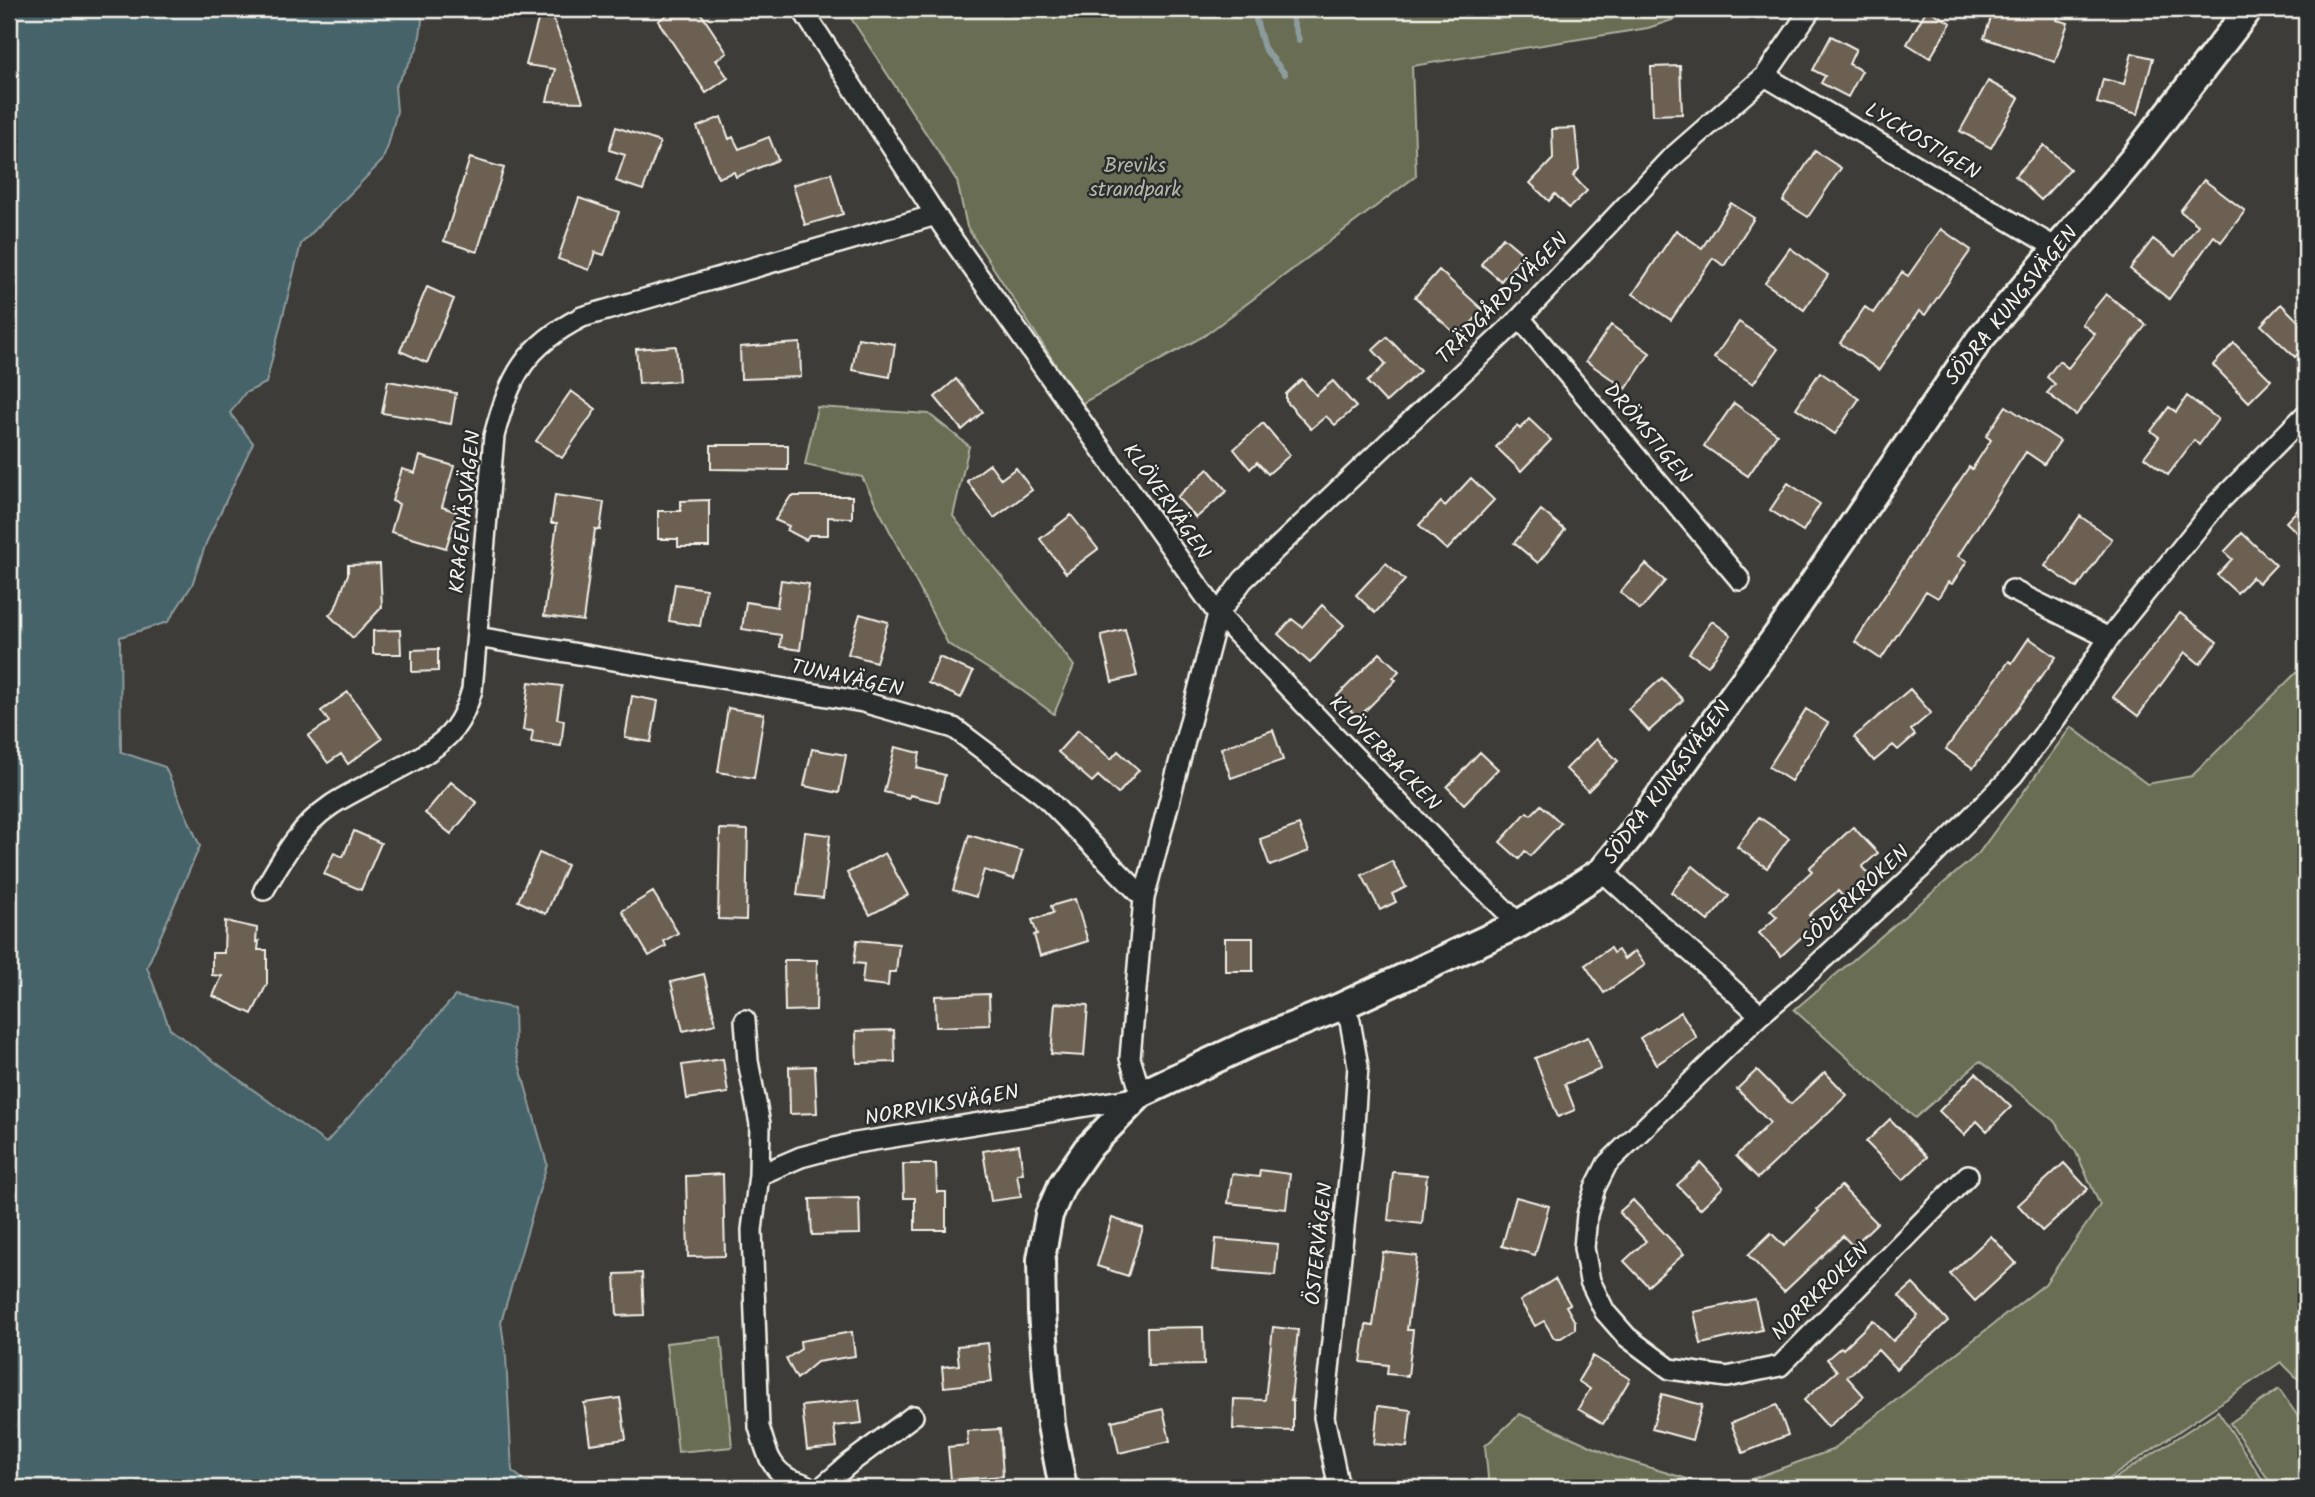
<svg xmlns="http://www.w3.org/2000/svg" width="2315" height="1497" font-family="Kalam,sans-serif">
  <style>
    .green { fill: #676d53; stroke: #aeaf9e; stroke-width: 2 }
    .water { fill: #47646b; stroke: #8c9c9d; stroke-width: 2 }
    .lines { fill: none; stroke-linecap: round; stroke-linejoin: round }
    .stream { stroke: #8c9c9d; stroke-width: 6 }
    .building { fill: #6c6053; stroke: #f4f1e8; stroke-width: 2 }
    .street-casing { stroke: #f4f1e8; stroke-width: 24 }
    .secondary-casing { stroke: #f4f1e8; stroke-width: 32 }
    .street { stroke: #2a2d2e; stroke-width: 19 }
    .secondary { stroke: #2a2d2e; stroke-width: 26 }
    .labels { text-anchor: middle; dominant-baseline: central; stroke-width: 5; stroke-linejoin: round; paint-order: stroke }
    .street-label { font-size: 21px; fill: #f4f1e8; stroke: #2a2d2e }
    .park-label { font-size: 21px; fill: #b5b6a5; stroke: #2a2d2e }
  </style>
  <rect width="100%" height="100%" fill="#3e3c39"/>
  <filter id="ink" filterUnits="userSpaceOnUse"><feTurbulence type="fractalNoise" baseFrequency=".0143" numOctaves="2"/><feDisplacementMap in="SourceGraphic" scale="14" xChannelSelector="R" yChannelSelector="G"/><feConvolveMatrix kernelMatrix="1 2 1 2 8 2 1 2 1" color-interpolation-filters="sRGB"/></filter>
  <g filter="url(#ink)">
    <path class="green" d="M845,9h860l-57,19 -236,38 4,110 -212,160 -123,68 -114,-177 -10,-46z
      M817,407l112,7 40,32 -16,70c39,51 82,99 121,150l-20,48 -41,-30 -65,-40 -86,-167 -57,-12z
      M2306,663v719l-3,2 -22,-22 -186,126h-368l105,-38 213,-166 55,-79 -24,-53 -22,-31 -74,-60 -65,57 -121,-108 184,-156 93,-127 76,57 45,-8z
      M721,1337l11,110 -54,5 -12,-109z
      M2279,1389l27,39v60h-32l-44,-65z
      M2218,1411l50,77h-168z
      M1520,1414l95,43 102,31h-228l-4,-42z"/>
    <path class="water" d="M9,9h409l4,11 -2,16 -4,15 -21,36 2,24 -9,35 -6,15 -81,83 -35,139 -21,10 -15,20 23,30 -47,100 -14,42 -24,37 -48,15 1,115 44,15 35,79 -53,121 23,62 156,114 129,-147 59,12 1,41 32,115 -46,158 5,35 6,114 22,17h-525z"/>
    <g class="lines">
      <path class="stream" d="M1253,9l11,39 21,26
        M1289,9l10,31"/>
    </g>
    <path class="building" d="M541,9h9l33,93 -36,-1 8,-32 -29,-4z
      M676,9h22l29,44 -11,7 12,18 -22,15 -48,-72z
      M1927,9l24,14 -21,35 -23,-14z
      M1994,9h67l-4,11 11,3 -13,39 -71,-24z
      M1831,36l25,13 -7,15 13,7 -14,26 -27,-14 4,-7 -12,-6z
      M2132,53l21,5 -15,56 -41,-11 6,-24 21,5z
      M1680,66l2,48 -29,1 -2,-48z
      M1988,81l31,17 -28,50 -31,-17z
      M721,117l8,22 4,-2 6,12 30,-12 9,23 -42,17 -2,-5 -16,6 -21,-51z
      M616,127l44,15 -17,48 -27,-9 9,-26 -16,-5z
      M1575,128l4,41 -6,7 14,15 -18,17 -14,-14 -6,7 -19,-18 23,-24 -1,-30z
      M2044,145l26,24 -29,31 -26,-24z
      M1815,151l26,17 -33,49 -25,-16z
      M470,158l34,10 -27,84 -33,-11z
      M831,173l12,41 -38,11 -12,-40z
      M2204,180l41,31 -24,31 -7,-6 -45,63 -39,-30 23,-30 22,17 23,-31 -18,-14z
      M579,198l40,14 -15,43 -9,-3 -6,18 -31,-11z
      M1731,203l23,15 -30,48 -11,-8 -42,62 -38,-26 43,-64 26,18z
      M1941,229l30,21 -46,65 -6,-4 -40,59 -39,-27 25,-36 8,6 29,-41 6,4z
      M1503,237l20,17 -22,27 -20,-17z
      M1790,248l38,27 -24,35 -39,-27z
      M1439,270l44,40 -24,27 -44,-40z
      M427,287l27,12 -27,64 -27,-12z
      M2106,294l40,31 -70,90 -29,-22 8,-9 -8,-7 12,-16 9,7 27,-34 -13,-10z
      M2281,304l25,25v17l-11,11 -34,-32z
      M1739,322l39,27 -25,35 -39,-26z
      M1611,325l39,28 -24,36 -40,-28z
      M1387,337l33,34 -34,31 -19,-20 19,-18 -13,-14z
      M858,338l37,6 -5,33 -38,-7z
      M800,343l1,34 -60,2 -1,-32z
      M2234,343l37,37 -22,22 -36,-37z
      M676,346l3,35 -40,3 -3,-35z
      M1820,372l39,27 -24,35 -39,-26z
      M956,379l27,33 -21,18 -27,-33z
      M1302,379l14,16 17,-14 23,26 -21,18 -9,-9 -15,13 -25,-28v-7z
      M388,381l68,12 -5,31 -69,-11z
      M571,391l25,18 -34,49 -26,-17z
      M2187,396l31,23 -19,26 -5,-5 -26,35 -24,-18 15,-20 -8,-6 18,-24 7,5z
      M1734,403l43,31 -29,42 -44,-30z
      M2006,406l54,35 -16,23 -18,-12 -68,104 9,5 -15,23 -4,-2 -10,16 -12,-7 -45,68 -26,-17 83,-129 31,-46 3,2 19,-29 -5,-4z
      M1529,419l22,21 -30,31 -25,-24 21,-21 3,3z
      M1263,423l27,32 -22,19 -11,-12 -7,7 -16,-20z
      M711,445h77v25l-77,-1z
      M420,456l34,10 -12,41 15,5 -11,36 -55,-16 8,-28 -7,-3 10,-32 13,4z
      M990,464l11,15 15,-11 16,22 -38,28 -27,-37z
      M1208,469l19,22 -31,27 -19,-21z
      M1471,478l23,22 -47,50 -28,-25 22,-23 4,4z
      M1788,483l32,21 -17,27 -33,-21z
      M555,495l49,7 -4,28 -5,-1 -12,92 -39,-5 13,-93h-6z
      M791,496h61v22l-24,-1v18h-19l-3,5 -19,-10 2,-4 -14,-6z
      M709,500v47h-31v-8h-20v-28h23v-10z
      M2306,501v40l-20,-19z
      M1541,510l24,20 -27,33 -24,-20z
      M1071,515l27,34 -32,24 -26,-34z
      M2080,516l32,23 -35,49 -32,-22z
      M2242,533l34,32 -17,18 -7,-6 -15,16 -20,-18 15,-16 -8,-7z
      M1386,563l19,17 -30,33 -19,-18z
      M380,564l2,43 -29,31 -24,-23 6,-6 13,-35v-9z
      M1646,564l19,17 -25,29 -20,-18z
      M781,580l28,4 -9,66 -20,-3 1,-12 -39,-6 4,-27 31,5z
      M675,584l31,5 -6,37 -31,-5z
      M1322,605l22,20 -34,38 -32,-29 14,-15 10,8z
      M2180,613l37,29 -17,22 -15,-12 -47,64 -25,-19z
      M860,614l28,8 -12,40 -28,-8z
      M1712,621l19,14 -23,31 -19,-13z
      M1125,629l12,47 -25,6 -11,-47z
      M400,630l1,24h-28v-23z
      M2029,638l27,19 -83,111 -27,-19 63,-88 3,2z
      M438,649v22l-26,1v-22z
      M1380,653l19,18 -6,7 3,2 -38,38 -21,-22z
      M939,657l34,15 -12,26 -33,-15z
      M1662,678l21,22 -34,31 -21,-22z
      M529,682l33,4 -5,33 7,1 -3,26 -30,-4 2,-11 -10,-1z
      M1910,689l21,24 -20,17 4,5 -17,15 -5,-5 -19,16 -20,-24z
      M348,692l34,47 -34,25 -7,-10 -13,9 -20,-27 21,-14 -8,-11z
      M632,696l26,5 -7,41 -26,-4z
      M728,708l36,6 -10,64 -36,-6z
      M1806,709l22,14 -37,58 -22,-14z
      M1078,730l33,29 7,-8 21,19 -21,24 -20,-18 -6,6 -34,-30z
      M1273,730l10,30 -52,18 -10,-30z
      M1596,739l22,22 -30,30 -22,-22z
      M895,747l25,6 -3,15 28,7 -6,27 -29,-7 -1,3 -25,-6z
      M812,749l34,6 -7,38 -35,-7z
      M1480,752l18,17 -34,35 -17,-17z
      M451,782l26,21 -26,31 -26,-21z
      M1541,805l20,18 -31,33 -5,-5 -6,8 -19,-17 27,-30 4,3z
      M1759,817l30,21 -22,30 -30,-21z
      M1299,825l10,26 -39,15 -10,-27z
      M1853,827l25,26 -16,14 8,9 -25,23 -7,-8 -29,24 8,8 -36,33 -22,-23 18,-16 -7,-7 42,-39 -3,-3z
      M720,829l28,1 -2,90 -28,-1z
      M354,831l27,12 -20,47 -37,-16 10,-21 9,4z
      M805,832l25,3 -7,63 -26,-3z
      M969,835l53,16 -8,28 -30,-9 -8,27 -23,-7z
      M539,853l28,12 -21,49 -28,-13z
      M885,853l23,42 -38,20 -23,-42z
      M1392,861l14,26 -14,7 4,8 -16,8 -18,-35z
      M1693,866l36,30 -21,25 -37,-29z
      M653,892l25,41 -14,8 2,5 -17,10 -27,-45z
      M1075,899l13,42 -48,15 -6,-21 3,-1 -5,-14 21,-7 -2,-7z
      M225,921l32,7 -1,14 3,-1 -1,9h9v34l-15,30 -39,-18 9,-20 -10,-1v-22h12z
      M1225,938h28v33h-28z
      M857,940l42,4 -3,28h-7l-1,14 -26,-3 2,-19 -10,-1z
      M1610,948l3,5 5,-3 6,9 11,-8 10,14 -41,28 -19,-28z
      M784,960h33l-1,50 -31,1z
      M704,974l12,50 -33,7 -12,-49z
      M989,994l1,31 -54,2 -1,-31z
      M1055,1003l33,2 -4,51 -33,-2z
      M1681,1012l16,26 -40,26 -17,-26z
      M894,1030l1,32 -38,1 -1,-32z
      M1588,1037l13,32 -36,15 10,26 -17,7 -23,-59z
      M723,1059l5,34 -41,6 -5,-34z
      M815,1066l2,47 -27,1 -1,-47z
      M1757,1070l34,34 34,-32 22,23 -89,83 -22,-22 34,-33 -33,-34z
      M1976,1073l35,34 -24,24 -10,-10 -13,14 -25,-24z
      M1890,1119l37,38 -24,23 -37,-38z
      M1019,1145l4,28 -6,1 4,23 -30,4 -8,-50z
      M1701,1163l22,24 -23,22 -23,-24z
      M2064,1163l24,26 -46,42 -24,-26z
      M903,1164h33l1,28h9v38h-31v-32h-11z
      M1260,1170l30,4 -4,35 -58,-6 4,-29 27,3z
      M1393,1172l34,3 -5,49 -34,-4z
      M723,1174l2,82 -37,1 -2,-81z
      M1841,1186l36,37 -24,23 -10,-10 -59,56 -36,-37 23,-22 13,13 35,-35 -2,-2z
      M1516,1197l33,9 -14,49 -33,-9z
      M859,1198l1,36 -48,1 -2,-36z
      M1633,1200l51,54 -36,32 -24,-25 22,-20 -27,-29z
      M1112,1218l31,10 -15,48 -31,-10z
      M1991,1236l25,27 -41,38 -25,-27z
      M1216,1239l62,5 -3,31 -62,-5z
      M1383,1252l34,4 -10,74h6l-5,46 -21,-2 1,-9 -27,-3 5,-37 7,1z
      M642,1273l2,42 -27,1 -2,-42z
      M1555,1279l15,25 -4,2 9,16v7l-14,9h-7l-10,-17 -9,5 -15,-25z
      M1913,1284l35,37 -52,48 -18,-19 -31,27 17,19 -36,31 -24,-27 33,-29 -10,-12 14,-12 2,2 30,-29 20,21 25,-25 -19,-20z
      M1755,1299l7,31 -61,14 -7,-32z
      M1203,1327l1,38 -56,1 -1,-38z
      M1273,1327l25,3 -7,70h2v31l-60,-2 1,-30 31,1z
      M852,1332l3,24 -38,6 -20,17 -11,-20 15,-10 -1,-8z
      M988,1343l4,39 -48,5 -2,-20 17,-2 -2,-19z
      M1593,1356l37,23 -27,45 -25,-15 12,-20 -12,-8z
      M1662,1394l40,11 -10,35 -40,-11z
      M620,1398l6,41 -36,5 -6,-41z
      M859,1400l3,23 -28,3 3,21 -30,3 -5,-44z
      M1777,1405l11,30 -45,18 -12,-30z
      M1378,1406l33,4 -4,37 -33,-3z
      M1163,1409l7,32 -51,12 -7,-32z
      M1000,1429l3,47 -52,4 -3,-33 20,-2 -1,-14z"/>
    <g class="lines">
      <defs>
        <path id="street" d="M802,9l141,217 275,388 -74,284 -14,160 11,36
          M1765,76l291,172
          M1520,318l220,262
          M2012,590l97,48
          M477,637l386,65 91,26 89,67 101,103
          M1602,871l158,144 32,-27 128,-119 93,-94 43,-57 53,-80 108,-134 89,-90
          M264,890c18,-31 35,-63 66,-84 33,-23 102,-47 124,-77 9,-12 14,-25 18,-39l22,-254c16,-60 31,-90 88,-119l354,-102
          M1519,924l-68,-67 -233,-243 25,-34 277,-262 149,-158 96,-84 46,-67
          M1760,1015l-153,149 -12,24 -8,27 -3,33 6,33 15,31 22,25 43,32 57,8 53,-11 188,-191
          M745,1020l3,41 12,63 -1,51
          M810,1488c-8,-7 -17,-6 -25,-12 -17,-11 -20,-31 -26,-49l-7,-197 7,-55 42,-18 49,-13 286,-46
          M821,1488l29,-25 63,-47
          M1339,1488l-15,-71 29,-276 5,-75 -8,-45 -10,-14"/>
        <path id="secondary" d="M1063,1488l-12,-63 -9,-112 -1,-54 8,-44 13,-30 25,-36 54,-55 107,-50 92,-37 179,-83 83,-53 30,-37 149,-204 198,-290 154,-181 116,-150"/>
      </defs>
      <use href="#street" class="street-casing"/>
      <use href="#secondary" class="secondary-casing"/>
      <use href="#street" class="street"/>
      <use href="#secondary" class="secondary"/>
    </g>
  </g>
  <g class="labels">
    <g class="street-label">
      <text transform="translate(1922 142) rotate(31)">LYCKOSTIGEN</text>
      <text transform="translate(1503 299) rotate(-45)">TRÄDGÅRDSVÄGEN</text>
      <text transform="translate(2012 306) rotate(-51)">SÖDRA KUNGSVÄGEN</text>
      <text transform="translate(1647 434) rotate(50)">DRÖMSTIGEN</text>
      <text transform="translate(1166 502) rotate(55)">KLÖVERVÄGEN</text>
      <text transform="translate(466 512) rotate(-84)">KRAGENÄSVÄGEN</text>
      <text transform="translate(847 679) rotate(12)">TUNAVÄGEN</text>
      <text transform="translate(1384 754) rotate(46)">KLÖVERBACKEN</text>
      <text transform="translate(1668 783) rotate(-53)">SÖDRA KUNGSVÄGEN</text>
      <text transform="translate(1856 897) rotate(-43)">SÖDERKROKEN</text>
      <text transform="translate(942 1106) rotate(-10)">NORRVIKSVÄGEN</text>
      <text transform="translate(1320 1244) rotate(-84)">ÖSTERVÄGEN</text>
      <text transform="translate(1821 1292) rotate(-45)">NORRKROKEN</text>
    </g>
    <g class="park-label">
      <text x="1135" y="166">Breviks<tspan x="1135" dy="24">strandpark</tspan></text>
    </g>
  </g>
  <rect width="2315" height="1497" fill="none" stroke="#2a2d2e" stroke-width="35"/>
  <rect x="18" y="18" width="2280" height="1462" fill="none" stroke="#f4f1e8" stroke-width="2.5" filter="url(#ink)"/>
</svg>
